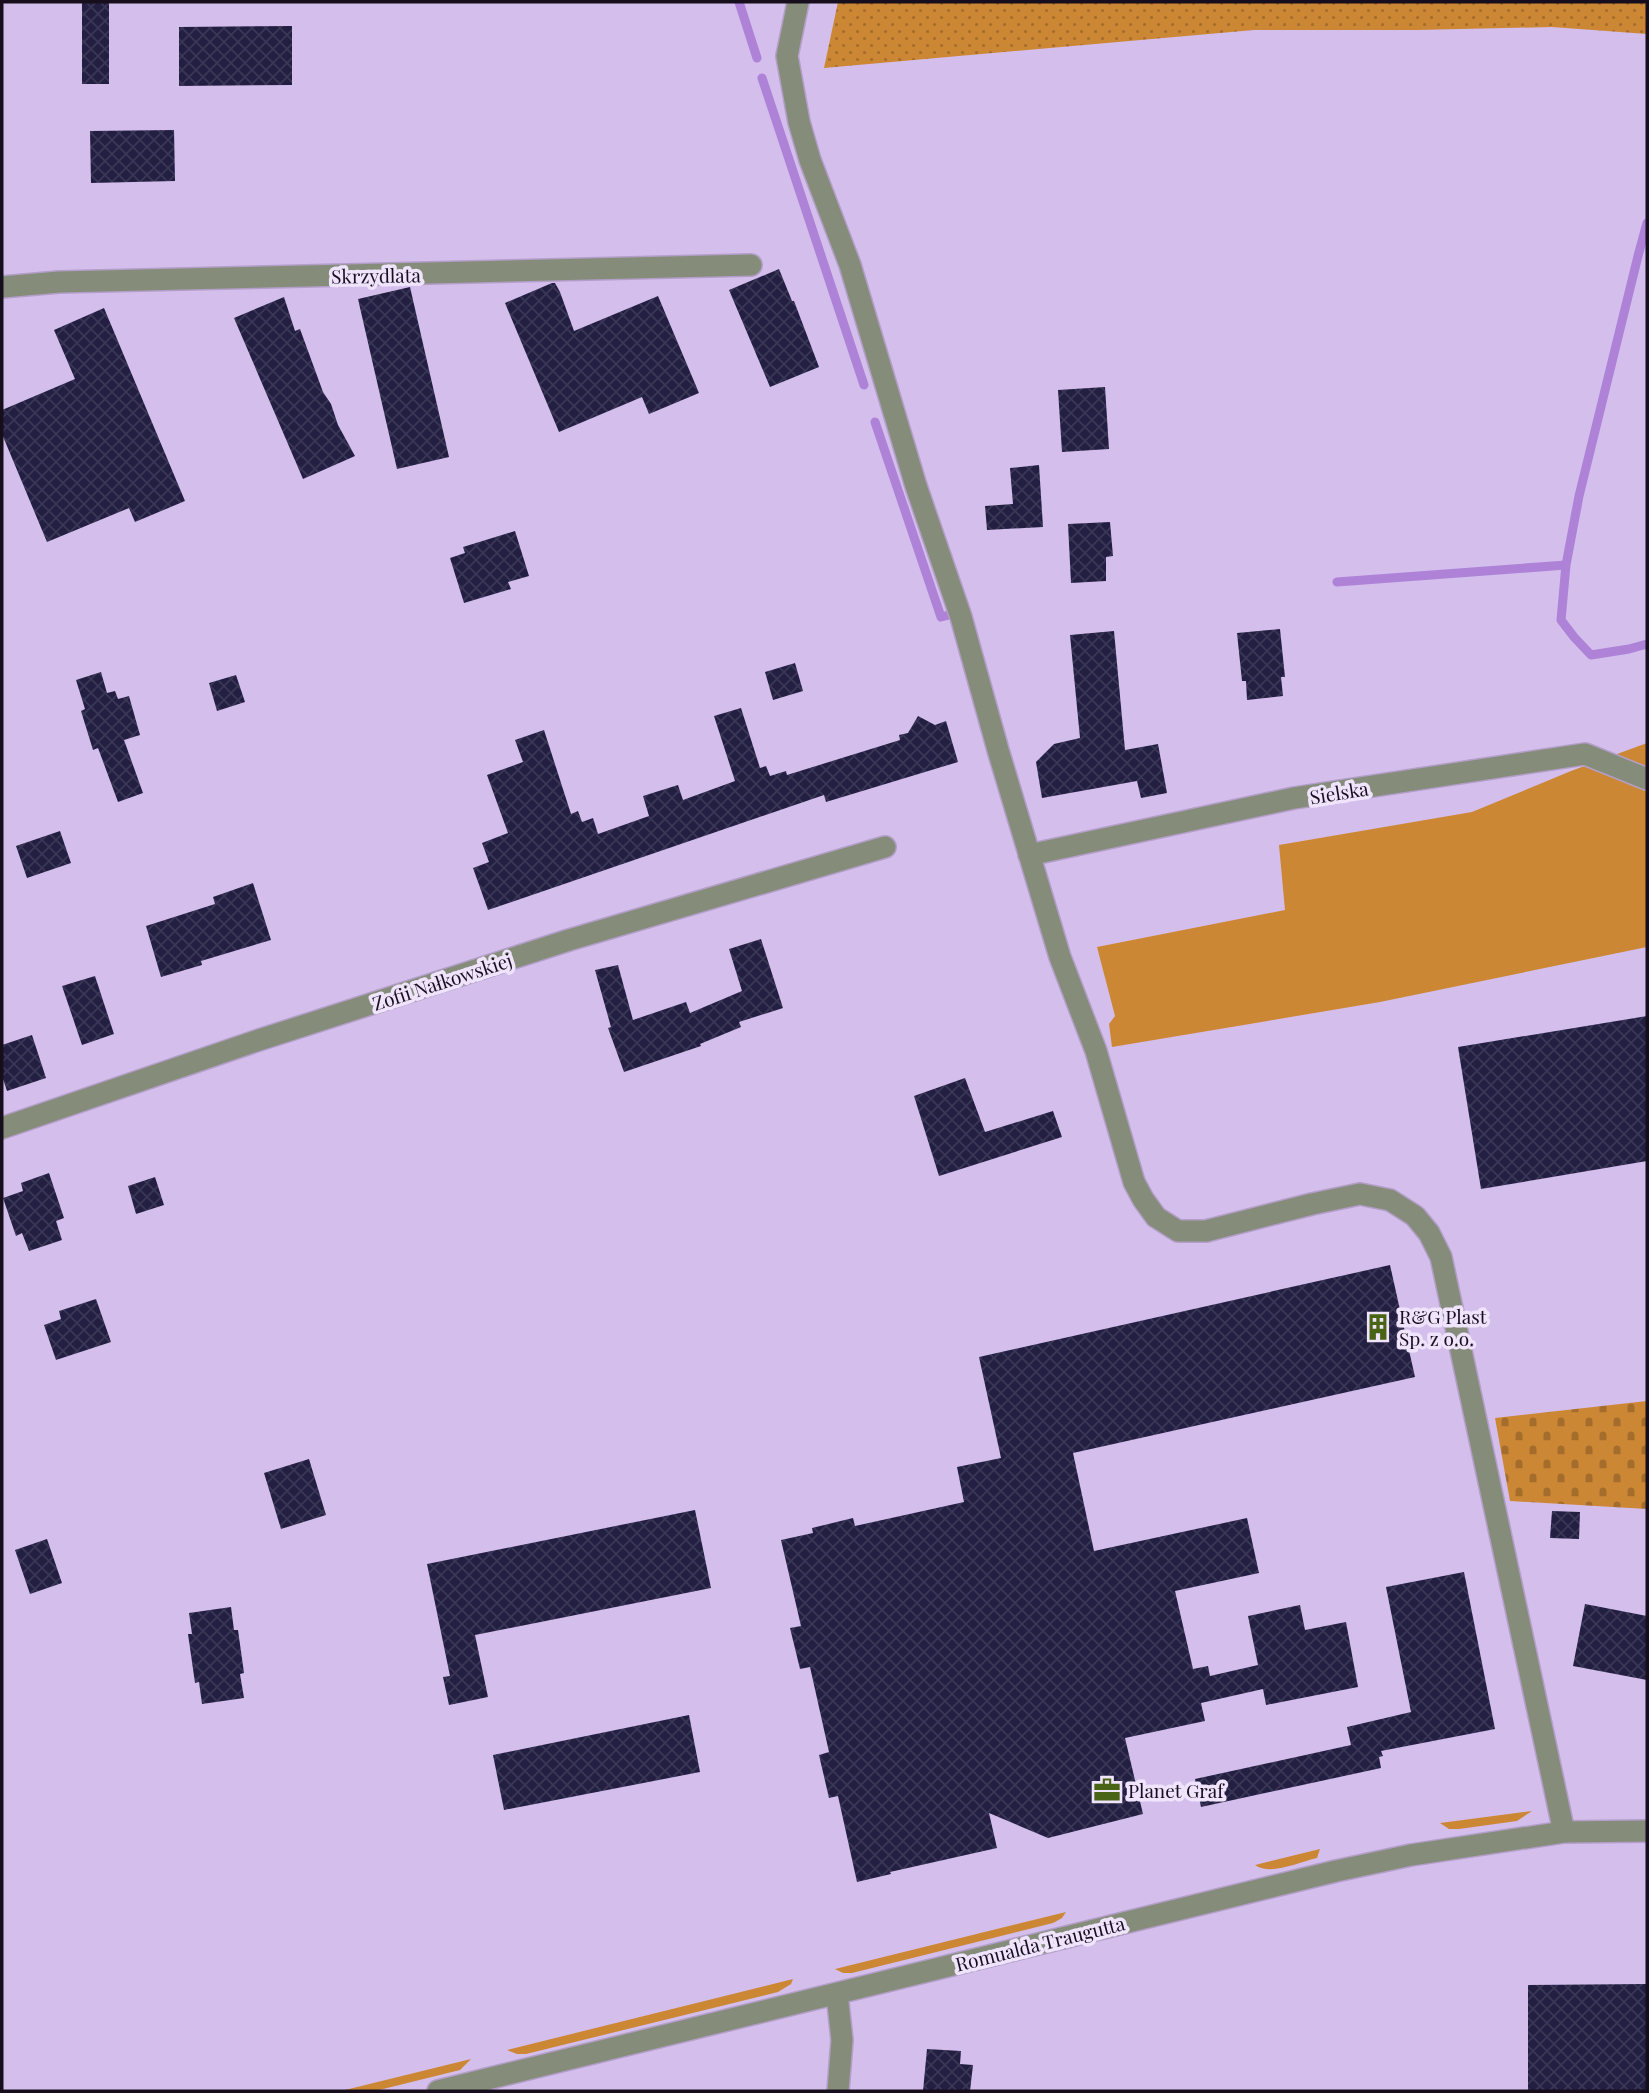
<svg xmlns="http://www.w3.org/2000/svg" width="1649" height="2093" font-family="'Playfair Display',serif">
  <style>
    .green { fill: #cc8735 }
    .cemetery { fill: url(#cemetery-stones) }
    .garden { fill: url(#garden-dots) }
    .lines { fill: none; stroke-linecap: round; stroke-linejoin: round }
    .stream { stroke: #ad82d7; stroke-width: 9 }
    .building { fill: url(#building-cross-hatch) }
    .minor-casing { stroke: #b29ec7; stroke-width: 24 }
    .minor { stroke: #858d7a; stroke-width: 21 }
    .labels { text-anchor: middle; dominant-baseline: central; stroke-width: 7; stroke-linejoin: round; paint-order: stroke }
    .street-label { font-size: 19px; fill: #160e1d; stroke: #efe4fc }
    .poi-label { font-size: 19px; fill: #160e1d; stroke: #efe4fc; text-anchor: start }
  </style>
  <defs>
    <pattern id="cemetery-stones" width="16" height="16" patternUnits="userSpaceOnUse" patternTransform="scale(1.75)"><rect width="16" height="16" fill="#cc8735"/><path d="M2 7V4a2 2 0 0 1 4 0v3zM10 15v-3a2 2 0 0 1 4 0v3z" fill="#a56d2c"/></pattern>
    <pattern id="garden-dots" width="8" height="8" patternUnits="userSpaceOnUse" patternTransform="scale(1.75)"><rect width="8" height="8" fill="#cc8735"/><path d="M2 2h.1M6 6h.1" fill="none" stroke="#a56d2c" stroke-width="1.8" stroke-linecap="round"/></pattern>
    <pattern id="building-cross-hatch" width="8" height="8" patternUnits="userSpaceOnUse" patternTransform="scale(1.75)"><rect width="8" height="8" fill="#231f43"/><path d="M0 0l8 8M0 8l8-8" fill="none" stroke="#3a3655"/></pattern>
  </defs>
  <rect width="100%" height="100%" fill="#d4beec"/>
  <path class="green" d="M1647,743v204l-267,55 -268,45 -3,-23 6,-8 -18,-69 188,-37 -6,-65 193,-33 99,-41z
    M1532,1811l-15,10 -58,8h-10l-9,-6z
    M1320,1849l-3,9c-18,4 -46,18 -62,7z
    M1066,1912l-4,6 -9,5 -201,50h-9l-8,-4z
    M793,1979l-2,5 -13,8 -252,62h-9l-10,-4z
    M471,2059l-11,11 -85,21h-34z"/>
  <path class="cemetery" d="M1647,1401v108l-137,-8 -15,-83z"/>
  <path class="garden" d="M838,2h809v32l-95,-7 -134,3h-164l-430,38z"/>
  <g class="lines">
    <path class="stream" d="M739,2l18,56
      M762,78l102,307
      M1647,223l-9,33 -59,240 -13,69 -5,55 13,17 17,18 38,-6 18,-5
      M875,422l66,195 8,-2
      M1337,582l229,-17"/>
  </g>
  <path class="building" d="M82,2h27v82h-27z
    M292,26v59l-113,1v-59z
    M174,130l1,51 -84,2 -1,-52z
    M779,269l13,32h2l25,66 -49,20 -41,-97z
    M552,283h3l5,9 14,39 84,-35 41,97 -50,21 -7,-17 -83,35 -54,-129z
    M410,287l39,170 -52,12 -39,-170z
    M284,297l11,34 5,-2 23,63 8,12 7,21 17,31 -52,23 -69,-161z
    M104,308l81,193 -50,21 -6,-14 -82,34 -45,-108v-24l73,-31 -21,-49z
    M1105,387l4,62 -47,3 -4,-62z
    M1039,465l4,62 -56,3 -2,-24 28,-2 -3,-36z
    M1110,522l3,34 -7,1v24l-35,2 -3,-59z
    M515,531l14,45 -21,6 3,7 -47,14 -14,-45 15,-5 -2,-6z
    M1280,629l5,48h-4l2,19 -36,4 -1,-19h-4l-5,-48z
    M1114,631l11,119 33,-6 9,49 -26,5 -4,-17 -95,17 -6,-36 18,-18 26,-6 -10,-103z
    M795,663l8,28 -30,9 -8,-28z
    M101,672l6,21 8,-2 3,8 11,-3 11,39 -16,5 19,53 -25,9 -20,-54 -5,2 -12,-39 4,-2 -9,-29z
    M236,675l9,27 -28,9 -8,-28z
    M741,708l19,60 6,-2 4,10 16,-5 1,4 113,-35 -1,-5 9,-2 10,-17 17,9 11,-4 12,41 -132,40 -2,-7 -336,115 -15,-42 16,-6 -7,-19 26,-10 -21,-58 36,-13 -8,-22 29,-10 27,84 7,-3 4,11 11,-4 5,16 51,-18 -6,-20 35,-11 5,15 52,-19 -21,-65z
    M60,831l11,32 -44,15 -11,-32z
    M253,883l18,57 -70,21 1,4 -41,12 -15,-51 69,-22 -2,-7z
    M761,939l22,69 -44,14 2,5 -41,17 1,2 -77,26 -16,-44 3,-1 -16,-57 23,-5 15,55 53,-18 4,11 52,-22 -13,-42z
    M95,976l19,58 -32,11 -20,-59z
    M1647,1016v145l-166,28 -23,-142z
    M32,1035l14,43 -39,13 -5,-15v-31z
    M965,1078l20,54 68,-21 9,26 -123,39 -25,-80z
    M49,1173l15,45 -8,3 6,19 -33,11 -7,-18 -6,3 -13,-38 20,-7 -2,-8z
    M155,1177l9,28 -28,9 -8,-28z
    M1390,1265l25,112 -342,76 21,98 153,-33 12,55 -84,18 18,78 15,-3 2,10 48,-11 -10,-49 52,-11 5,25 41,-8 12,65 -92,18 -3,-16 -62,14 4,18 -80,17 18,76 -95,24 -59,-25 8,35 -107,24 1,2 -34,8 -19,-86 -9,2 -10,-43 10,-3 -19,-85 -10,2 -10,-41 11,-2 -20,-86 32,-7 -1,-5 41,-10 2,8 109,-24 -7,-35 44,-9 -22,-101z
    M96,1299l15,43 -55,18 -12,-35 17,-6 -2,-8z
    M309,1459l17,56 -45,14 -17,-56z
    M695,1510l16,78 -236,47 13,62 -39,8 -6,-28 7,-1 -23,-112z
    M1552,1511l28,1 -1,27 -29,-1z
    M47,1539l15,44 -32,11 -15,-44z
    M1464,1572l31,157 -114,22 2,5 -4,1 2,11 -180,39 -6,-28 156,-34 -4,-18 64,-15 -25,-125z
    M1585,1604l62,12v64l-74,-14z
    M231,1607l3,23h4l6,43 -4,1 4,24 -42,6 -3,-22 -4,1 -7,-49h4l-3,-21z
    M689,1715l11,57 -196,38 -11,-55z
    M1647,1984v107h-119v-106z
    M927,2049l34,2 -1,13 13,1 -3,26h-47z"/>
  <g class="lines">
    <defs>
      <path id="minor" d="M798,2l-11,54 12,66 11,38 40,105 66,221 45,131 37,133 62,207 36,94 38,131 9,17 13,18 22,14h28l106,-27 48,-10 30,6 25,16 14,17 12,24 123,575
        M2,287l57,-5 692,-17
        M1029,855l265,-57 291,-44 62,25
        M2,1128l254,-87 313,-101 316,-93
        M837,1994l5,46 -4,51
        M438,2091l898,-220 75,-16 153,-23 83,-1"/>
    </defs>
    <use href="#minor" class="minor-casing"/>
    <use href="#minor" class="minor"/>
  </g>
  <defs>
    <symbol id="building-bare" viewBox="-9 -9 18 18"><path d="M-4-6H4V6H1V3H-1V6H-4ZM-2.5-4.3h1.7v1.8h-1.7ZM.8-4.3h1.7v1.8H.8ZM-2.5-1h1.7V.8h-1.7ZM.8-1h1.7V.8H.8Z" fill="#4a6415" stroke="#efe4fc" stroke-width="2.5" paint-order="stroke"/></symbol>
    <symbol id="office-bare" viewBox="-9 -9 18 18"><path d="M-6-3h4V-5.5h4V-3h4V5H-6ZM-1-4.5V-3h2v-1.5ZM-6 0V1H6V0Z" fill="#4a6415" stroke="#efe4fc" stroke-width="2.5" paint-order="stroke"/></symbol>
  </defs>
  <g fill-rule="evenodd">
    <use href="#building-bare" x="1359" y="1308" width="38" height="38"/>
    <use href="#office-bare" x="1088" y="1771" width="38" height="38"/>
  </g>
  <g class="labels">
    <g class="street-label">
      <text transform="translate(376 275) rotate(-1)">Skrzydlata</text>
      <text transform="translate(1339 792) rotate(-9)">Sielska</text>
      <text transform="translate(442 981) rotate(-18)">Zofii Nałkowskiej</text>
      <text transform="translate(1040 1943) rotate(-14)">Romualda Traugutta</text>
    </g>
    <g class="poi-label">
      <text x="1399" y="1316">R&amp;G Plast<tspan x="1399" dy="22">Sp. z o.o.</tspan></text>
      <text x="1128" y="1790">Planet Graf</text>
    </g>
  </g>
  <rect width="1649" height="2093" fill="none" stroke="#160e1d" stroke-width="7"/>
</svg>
